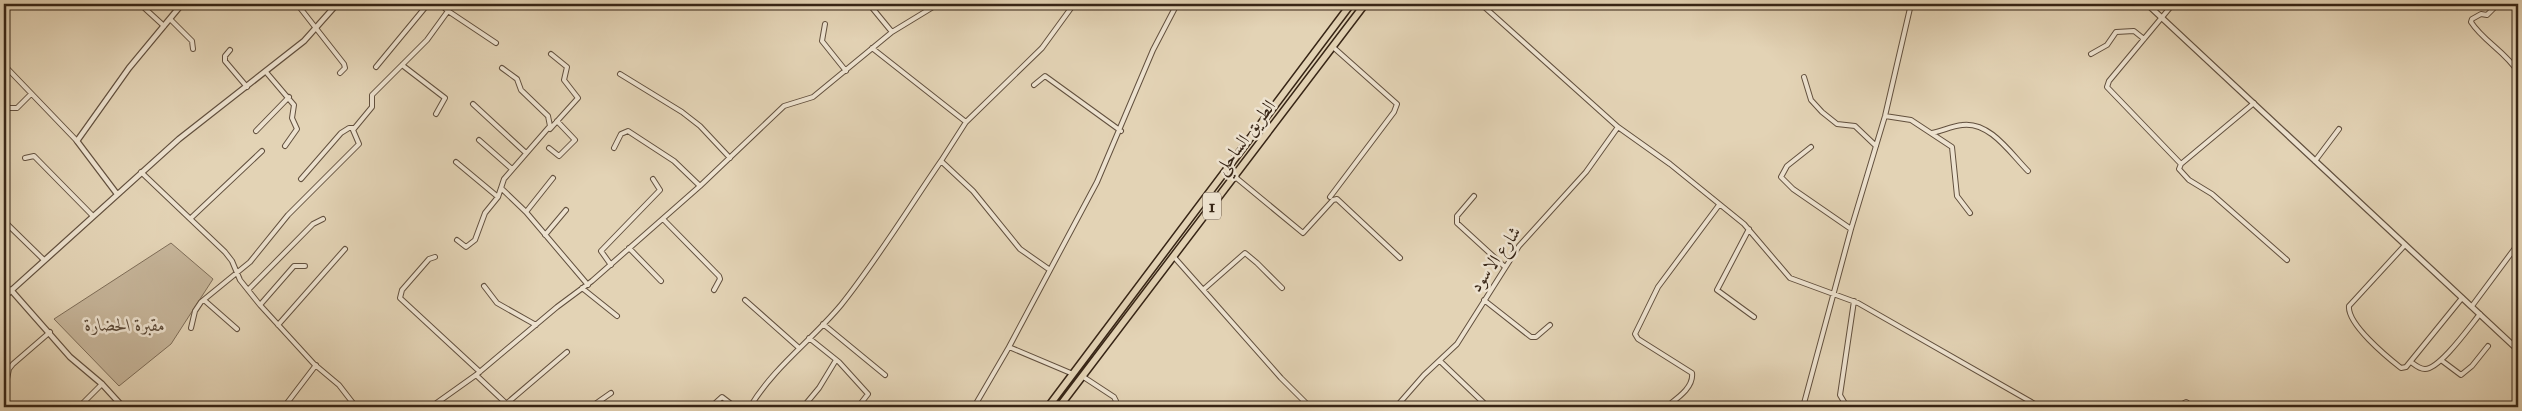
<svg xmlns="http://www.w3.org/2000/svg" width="2522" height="411" font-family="'IM FELL Great Primer',Amiri,serif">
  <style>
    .green { fill: #c6b59a; stroke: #7e6d58 }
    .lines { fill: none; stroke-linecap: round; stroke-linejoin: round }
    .minor-casing { stroke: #62503e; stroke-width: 6 }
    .tertiary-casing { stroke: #62503e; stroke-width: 7 }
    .trunk-casing { stroke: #372516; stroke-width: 9 }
    .minor { stroke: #ede2cf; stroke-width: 4 }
    .tertiary { stroke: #ede2cf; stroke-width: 4.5 }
    .trunk { stroke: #e3d3b5; stroke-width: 6 }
    .labels { text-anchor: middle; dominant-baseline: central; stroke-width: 5; stroke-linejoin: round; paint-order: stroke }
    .shield { fill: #ede2cf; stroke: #6e5e4e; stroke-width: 1 }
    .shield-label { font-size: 16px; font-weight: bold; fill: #372516 }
    .street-label { font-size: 18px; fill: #372516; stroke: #ede2cf }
    .park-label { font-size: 18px; font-style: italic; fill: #5b4937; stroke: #ede2cf }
  </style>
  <rect width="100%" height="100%" fill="#e3d3b5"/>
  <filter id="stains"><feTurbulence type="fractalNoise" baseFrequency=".004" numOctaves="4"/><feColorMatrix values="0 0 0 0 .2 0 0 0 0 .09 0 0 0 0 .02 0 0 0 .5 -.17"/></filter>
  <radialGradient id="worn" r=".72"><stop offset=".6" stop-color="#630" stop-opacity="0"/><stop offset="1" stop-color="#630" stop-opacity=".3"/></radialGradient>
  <path class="green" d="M171,243l42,36 -42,65 -52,42 -65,-67z"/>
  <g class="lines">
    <defs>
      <path id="minor" d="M140,4l24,22
        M297,4l47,60 1,4 -5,5
        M497,4l2,1
        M869,4l23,28
        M1481,4l137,123 52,37 74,60 46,54 68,25 182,104
        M2173,4l-64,77 -2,6 74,77
        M2358,4l3,2
        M2498,4l-11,11 -6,-1 -9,5 -1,3c12,19 35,30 47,50
        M448,11l48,32
        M170,19l22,22 1,8
        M825,24l-3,17 24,30
        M872,48l94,74
        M230,50l-5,6v5l22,26
        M2091,54l16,-9 9,-13 18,-1 10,8
        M4,65l73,76
        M402,65l43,33 -9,16
        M376,67l52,-63
        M502,68l15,11 4,11 27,26 2,10 -46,53 -3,9 25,24 62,73
        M266,72l28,33 -2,13 5,11 -12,17
        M620,74l62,38 18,14 30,32
        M1804,77l7,23 11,12 15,12 18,2 21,20
        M1034,85l11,-9 76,55
        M2254,103l-73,61 -2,5 10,11 23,14 75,66
        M473,104l53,49
        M4,108h13l14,-14
        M1885,116l26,4 41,27 5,49 13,17
        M550,129l28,-31 -14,-18 3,-13 -16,-13
        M256,131l33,-34
        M1932,133c10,-2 20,-7 30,-8 28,-4 49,29 66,46
        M479,140l33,29
        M1811,147l-24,19 -6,11 12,12 58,40
        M549,148l10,8 16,-16 -18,-19
        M614,148l7,-14 7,-3 46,30 26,25
        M25,158l9,-2 58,59
        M941,161l25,-39 76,-74 32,-44
        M2315,161l24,-32
        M456,162l42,35
        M141,172l84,80 7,9 8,19 20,25 54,59 25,21 17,22
        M1234,176l69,57 30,-33 4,-1 63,59
        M301,179l40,-46 8,-5h5
        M1474,196l-17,20v7l48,44
        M1330,197l64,-85 3,-8 -64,-57
        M526,212l27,-34
        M191,218l71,-67
        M663,219l56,57 1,3 -6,11
        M4,221l40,39
        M1749,229l-32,61 37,27
        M545,235l21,-25
        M457,240l9,7 9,-7 10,-27 13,-16 3,-9
        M2405,245l-56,61c-2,18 38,51 52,62l5,-1 56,-69
        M629,248l32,33
        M435,257l-6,2 -27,31 -2,8 80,74
        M1174,257l107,121 29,29
        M611,265l-10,-14 59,-61 -7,-11
        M1050,270l47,-88 56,-132 24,-46
        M484,286l13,17 39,22
        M582,288l35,28
        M1204,289l41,-36 12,10 25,25
        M248,290l65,-66 10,-5
        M204,300l33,29
        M745,300l53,47
        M1484,300l47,37h5l14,-12
        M260,305l34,-39h11
        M2472,306l46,-62
        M823,324l62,51
        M278,325l67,-76
        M191,328l4,-17 6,-9 49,-40 38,-47 71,-71 -6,-14 19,-23v-12l55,-55 21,-29 -8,-7
        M809,338l30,24 29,32 -10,13
        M2441,360l20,15 11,-9 16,-20
        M1440,361l48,46
        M2411,362c4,3 8,7 14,7 15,0 45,-43 55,-55
        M476,375l34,32
        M1082,376l32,21 2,4 -3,6
        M7,379l2,-10 4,-5 37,-32
        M506,404l61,-52
        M804,406l15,-18 17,-28
        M79,407l23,-23
        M284,407l32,-42
        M431,407l45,-32 81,-68 35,-26 108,-95 84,-80 29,-9 79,-65 46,-28
        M591,407l20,-14
        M711,407l11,-10 13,10
        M750,407c24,-40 61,-66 91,-102 36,-45 67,-96 100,-144l32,30 47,58 30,21 -41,77 64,27
        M974,407l35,-60
        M1396,407l28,-32 33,-31 62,-98 67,-74 32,-45
        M1666,407c10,-8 28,-19 26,-34l-54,-34 -3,-5 23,-47 61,-82
        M1803,407l48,-178 34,-113 26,-112
        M1847,407l-7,-12 14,-94
        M2177,407l9,-5 7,5"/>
      <path id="tertiary" d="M2147,4l371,346
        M117,194l-40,-53 52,-73 53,-64
        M4,288l7,2 59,67 32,27 21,23
        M4,297l175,-158 125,-98 33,-37"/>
      <path id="trunk" d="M1048,407l303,-403
        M1059,407l306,-403"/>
    </defs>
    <use href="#minor" class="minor-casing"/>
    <use href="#tertiary" class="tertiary-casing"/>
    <use href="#trunk" class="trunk-casing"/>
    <use href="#minor" class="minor"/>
    <use href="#tertiary" class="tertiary"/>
    <use href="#trunk" class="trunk"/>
  </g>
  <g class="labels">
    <rect class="shield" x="1203" y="192.5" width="18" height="27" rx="4"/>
    <g class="shield-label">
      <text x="1212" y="206">1</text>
    </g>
    <g class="street-label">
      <text transform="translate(1245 137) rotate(-53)">الطريق الساحلي</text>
      <text transform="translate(1495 259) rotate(-55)">شارع الاسود</text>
    </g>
    <g class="park-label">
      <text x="125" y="325">مقبرة الحضارة</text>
    </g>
  </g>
  <rect width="2522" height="411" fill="none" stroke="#e3d3b5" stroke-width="20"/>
  <rect x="5" y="5" width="2512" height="401" fill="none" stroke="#372516" stroke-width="2.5"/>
  <rect x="10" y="10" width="2502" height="391" fill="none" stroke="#372516"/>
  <rect width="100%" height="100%" filter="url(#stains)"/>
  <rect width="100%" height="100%" fill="url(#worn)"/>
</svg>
